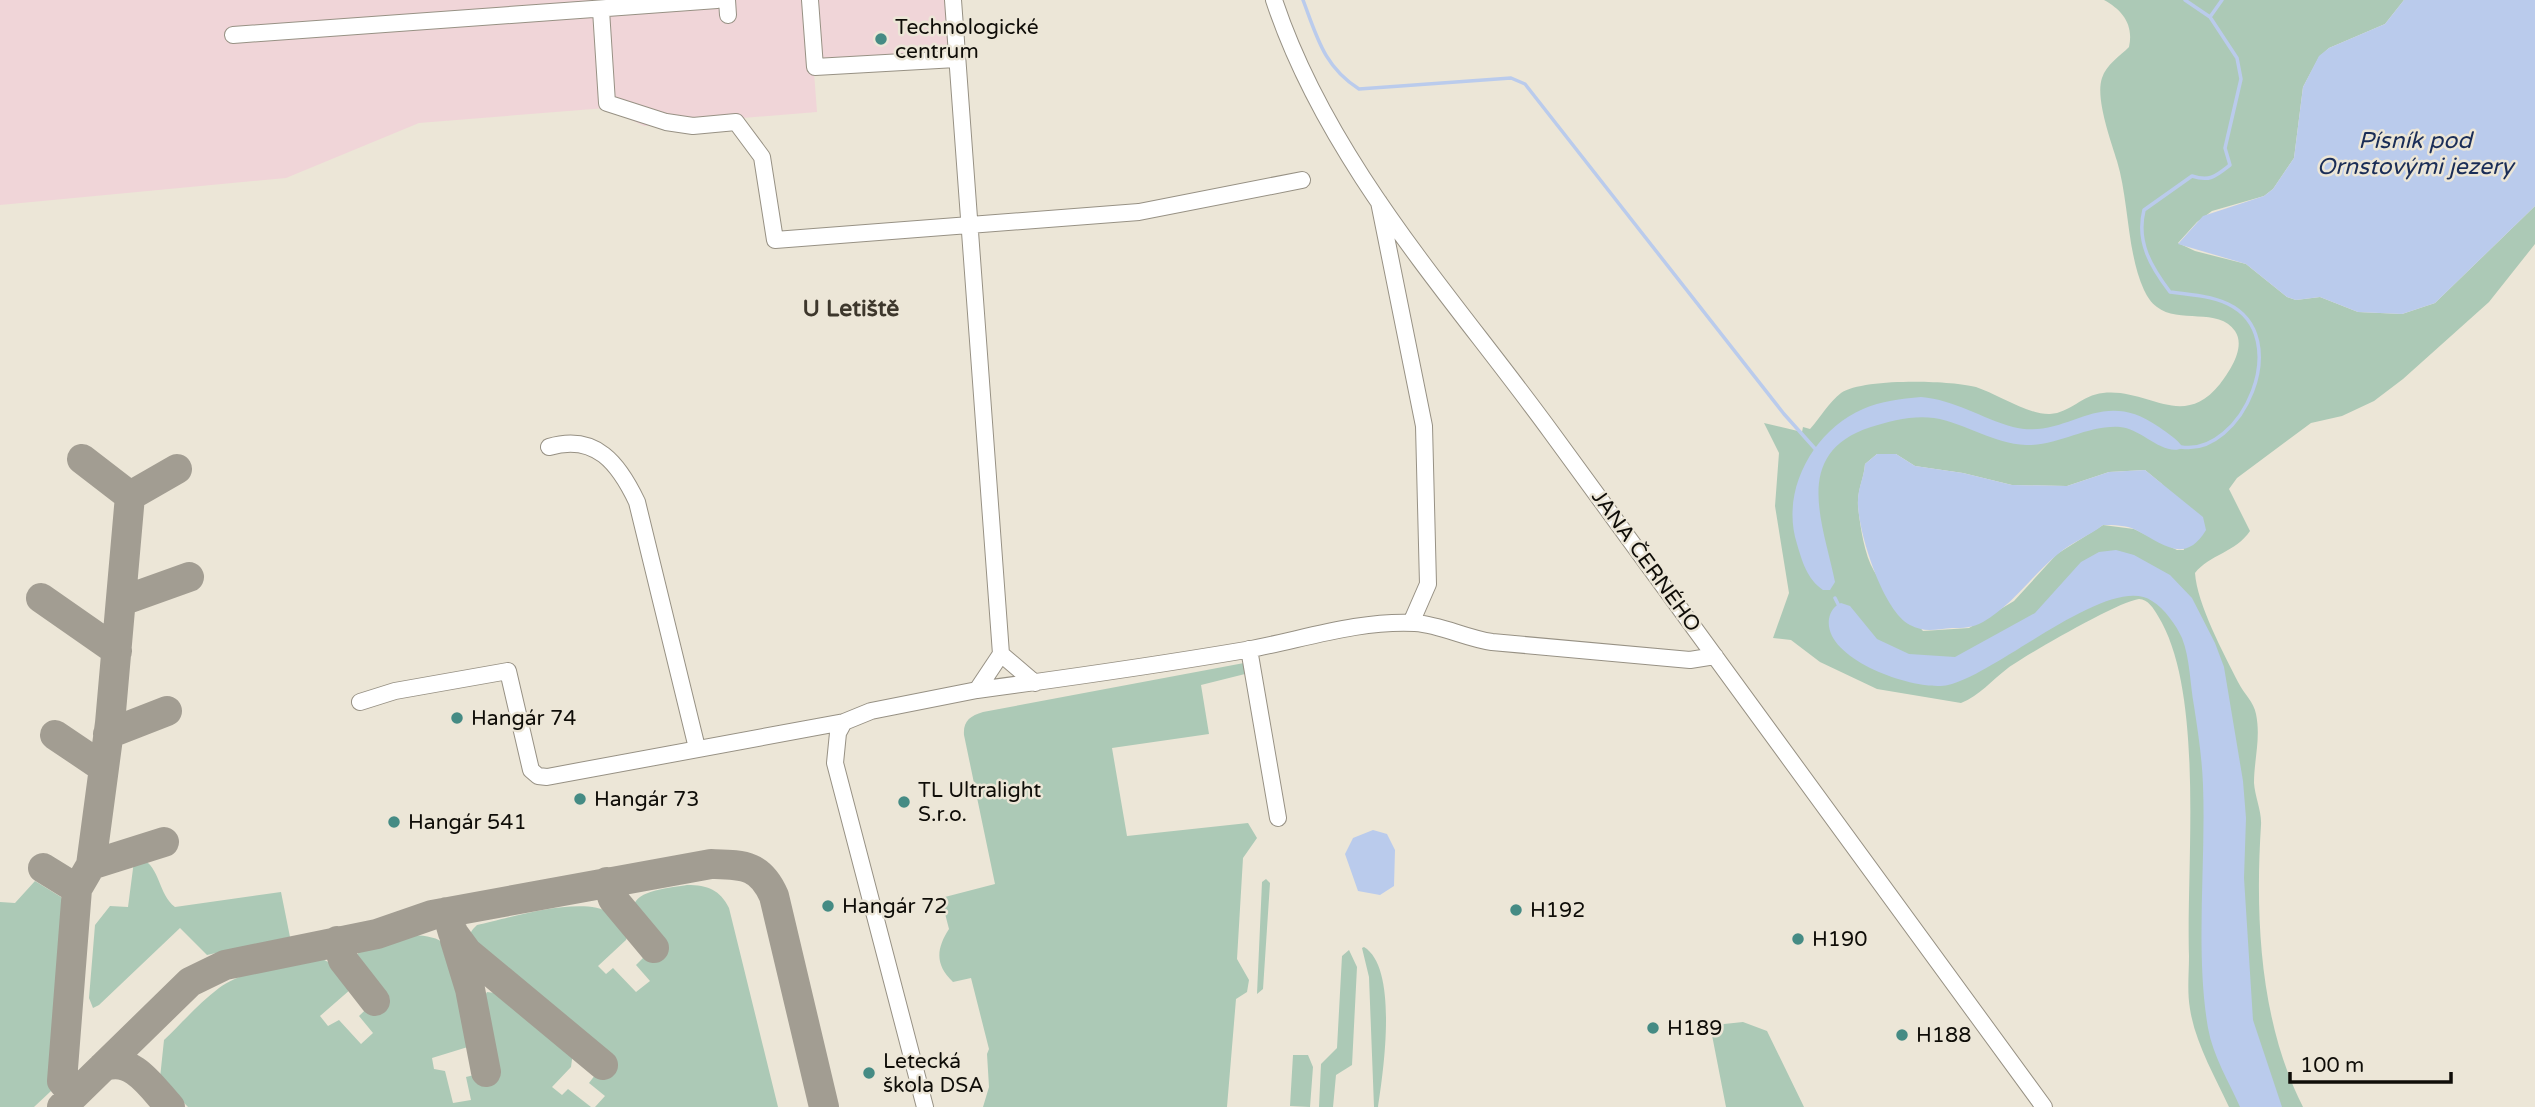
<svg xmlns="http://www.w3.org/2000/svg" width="2535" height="1107" font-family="'Varela Round',sans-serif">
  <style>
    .industrial { fill: #f0d5d8 }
    .green { fill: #acc9b6; fill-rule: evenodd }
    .water { fill: #bacbec }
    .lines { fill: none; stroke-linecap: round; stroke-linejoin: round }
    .stream { stroke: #bacbec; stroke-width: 3.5 }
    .taxiway { stroke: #a29d92; stroke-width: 30 }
    .minor-casing { stroke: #979184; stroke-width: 18 }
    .minor { stroke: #fff; stroke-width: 16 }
    .poi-dot { fill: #458b84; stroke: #ece6d7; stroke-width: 2.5 }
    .labels { text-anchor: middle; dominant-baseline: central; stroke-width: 5; stroke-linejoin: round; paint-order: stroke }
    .poi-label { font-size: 21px; fill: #0f0d08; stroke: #ece6d7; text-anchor: start }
    .street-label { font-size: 21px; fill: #0f0d08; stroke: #ece6d7 }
    .water-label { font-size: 23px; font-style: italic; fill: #1a2d57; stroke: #ece6d7 }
    .neighbourhood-label { font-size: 23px; font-weight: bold; fill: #3d372c; stroke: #ece6d7 }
  </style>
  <rect width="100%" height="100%" fill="#ece6d7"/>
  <path class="industrial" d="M0,0h948l4,63 -138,10 3,39 -173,14 -38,-18 -187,15 -133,55 -286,27z"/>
  <path class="green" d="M2104,0h300l-19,24 -56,24 -10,9 -16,30 -9,71 -21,31 -9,7 -52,15 -15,11 -19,21 17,8 51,13 41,33 9,3 24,-3 38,15 44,2 33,-11 100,-97v38l-46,58 -86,77 -29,22 -32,15 -31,7 -74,55 -8,11 21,42c-14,21 -41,24 -55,42 2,31 29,81 43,109 6,12 16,20 18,32 5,24 -2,46 -2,69 1,14 8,29 7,42 -6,93 -1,198 42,282h-74c-14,-30 -34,-65 -39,-98 -3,-17 -1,-36 -1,-53 -3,-92 16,-264 -31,-340 -4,-7 -10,-17 -19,-17 -20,2 -113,56 -131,69 -16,12 -29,28 -47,35l-84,-14 -57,-27 -29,-22 -18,-2 16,-45 -14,-87 4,-53 -15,-30 38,9 1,-5 7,2c10,-11 19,-27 31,-36 21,-15 109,-13 135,-6 21,7 53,28 74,27 20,-1 32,-19 53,-21 46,-5 79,38 117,-9 10,-13 26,-37 15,-53 -16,-24 -57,-7 -78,-24 -6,-4 -10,-11 -13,-17 -17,-37 -15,-89 -27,-129 -6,-20 -22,-63 -15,-83 4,-13 18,-22 27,-31 5,-23 -7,-37 -25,-47zM1877,454h19l19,12 48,7 49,12 55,1 42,-14 36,-2 17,14 22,66h-7l-43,-21 -31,-4 -46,29 -43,47 -45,27 -46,3c-16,-19 -37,-39 -49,-60 -10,-17 -14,-46 -16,-65 -1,-16 6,-27 7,-42z
    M1244,663l1,11 -44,11 8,49 -97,14 15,88 121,-13 9,15 -14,20 -6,101 12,21 -2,12 -11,7 -9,108h-244l6,-20 -2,-33 2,-5 -18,-71 -18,4c-18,-17 -17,-33 -4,-53l-8,-31 54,-14 -31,-149c-1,-14 6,-19 19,-23z
    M141,858c20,10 17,36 34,49l106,-15 9,45 -83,18 -27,-27 -81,77 -6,3 -4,-10 6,-73 15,-19 18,1 6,-46z
    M1266,879l4,4 -7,106 -6,5 5,-112z
    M35,881l26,16 6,15 -16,179 -17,16h-34v-205l15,1z
    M687,885c21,0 33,5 42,23l49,199h-183l10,-11 -16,-13 19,-25 -132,-108c-8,-10 -9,-16 1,-25 32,-7 105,-30 133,-12 7,4 13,14 18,21l-2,6 -28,26 8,8 7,-6 23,24 14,-11 -14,-16 24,-24c-7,-8 -17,-15 -23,-24 -16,-27 35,-29 50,-32z
    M415,935c11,1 23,2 31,10 16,18 21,77 25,101l-39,12 2,11 11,2 8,32 18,-3 -5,-23 28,-7 -13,-67 6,-11 16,2 70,58 -2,15 -19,20 10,8 6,-6 23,18h-403l-28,-29 4,-38c18,-17 35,-37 55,-52 20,-14 79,-37 102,-29 15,4 22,18 30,30l-31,27 8,10 11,-6 22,24 12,-11 -14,-17 22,-21 -24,-29 -2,-9 10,-12z
    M1364,947c35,21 19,126 14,160h-4l-5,-130 -7,-29z
    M1349,950l8,17 -5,98 -16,10 -3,32h-14l2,-43 16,-16 5,-92z
    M1743,1022l24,9 37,76h-78l-15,-77 13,-6z
    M1293,1055h15l5,12 -3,40 -20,-1z"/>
  <path class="water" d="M2404,0h131v206l-100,97 -33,11 -44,-2 -38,-15 -24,3 -9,-3 -41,-33 -68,-20 25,-28 61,-20 9,-7 21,-31 9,-71 16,-31 10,-8 56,-24z
    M1921,397c34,3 60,21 92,30 55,14 86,-43 146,0 8,6 19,12 24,21 -20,9 -42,-20 -63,-21 -33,-2 -62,19 -94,18 -32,-1 -61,-22 -92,-27 -21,-3 -44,3 -63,9 -81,26 -47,98 -36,155l-5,8h-7c-16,-11 -21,-29 -26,-46 -17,-53 16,-113 66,-135 18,-8 38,-10 58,-12z
    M1877,454h19l19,12 48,7 49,12 55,1 42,-14 36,-2 58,47 3,13c-21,35 -43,14 -70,0 -10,-5 -22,-5 -33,-5 -14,11 -31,17 -45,29 -27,22 -44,50 -75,68 -11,6 -20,6 -31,6 -15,1 -28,5 -42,-3 -27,-14 -51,-91 -52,-120 -1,-16 6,-27 7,-41z
    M2116,550l18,5 36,20 22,23 23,45 9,24 19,114 3,37 -2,60 9,142 29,87h-42c-11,-25 -27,-51 -32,-79 -13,-76 -2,-165 -5,-243 -1,-27 -5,-53 -9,-79 -4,-22 -4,-48 -12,-68 -6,-13 -17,-29 -30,-37 -42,-29 -155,73 -204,84 -31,7 -125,-25 -119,-66 1,-7 5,-13 12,-16l9,3 27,33 32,15 46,3 80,-44 46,-51 18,-10z
    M1373,830l14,4 8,16 -1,36 -14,9 -22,-4 -13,-37 8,-16z"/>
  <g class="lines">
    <path class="stream" d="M1303,0c14,37 21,67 56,89l152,-11 14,6 259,330 34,38
      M2210,17l12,-17
      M2181,447c61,10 114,-111 47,-143 -16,-8 -41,-10 -58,-12 -19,-25 -34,-50 -26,-82l48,-34c18,6 24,0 38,-11l-5,-17 16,-69 -4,-21 -27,-41 -25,-17
      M1835,598l5,10"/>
    <path class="taxiway" d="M82,459l48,37
      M130,496l47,-27
      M41,598l76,53
      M122,601l67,-24
      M108,734l59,-23
      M55,735l49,33
      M91,865l73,-23
      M43,868l34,21
      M607,882l6,17 41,49
      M447,912l6,21 14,19 136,113
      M455,940l15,49 16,83
      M337,941l6,19 32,41
      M103,1067c29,-13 50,22 67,40
      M80,1089l-10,2 -8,-10 15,-192 14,-24 19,-142 20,-227
      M62,1107l128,-125 35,-17 152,-31 55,-19 279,-51c32,1 49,0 63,32l50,211"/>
    <defs>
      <path id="minor" d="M727,0l1,15
        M810,0l5,67 141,-8
        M1274,0c54,163 178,296 277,432 165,225 329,450 493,675
        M601,10l6,93 59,19 27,4 43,-4 26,35 13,83 364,-28 163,-32
        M233,35l484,-35
        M1379,202l45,224 4,158 -17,39
        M549,447c47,-14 70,17 88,55l60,246
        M1249,649l29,169
        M1001,654l34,29
        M977,690c90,-12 180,-25 269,-40 55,-10 112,-30 169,-27 27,2 50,15 77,19l198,18 25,-4
        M360,702l35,-11 113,-20 23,99 7,6 9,1 297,-55 27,-11 106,-21 24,-36 -48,-654
        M844,722l-6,11 -3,30 90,344"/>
    </defs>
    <use href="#minor" class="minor-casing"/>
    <use href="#minor" class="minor"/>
  </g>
  <g class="poi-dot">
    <circle cx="881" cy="39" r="7"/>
    <circle cx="457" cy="718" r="7"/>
    <circle cx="580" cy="799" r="7"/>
    <circle cx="904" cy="802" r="7"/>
    <circle cx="394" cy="822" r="7"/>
    <circle cx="828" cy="906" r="7"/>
    <circle cx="1516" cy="910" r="7"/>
    <circle cx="1798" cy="939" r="7"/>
    <circle cx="1653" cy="1028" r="7"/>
    <circle cx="1902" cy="1035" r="7"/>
    <circle cx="869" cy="1073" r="7"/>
  </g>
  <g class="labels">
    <g class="poi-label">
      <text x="895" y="27">Technologické<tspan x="895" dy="24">centrum</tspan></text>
      <text x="471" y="718">Hangár 74</text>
      <text x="918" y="790">TL Ultralight<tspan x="918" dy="24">S.r.o.</tspan></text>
      <text x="594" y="799">Hangár 73</text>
      <text x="408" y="822">Hangár 541</text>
      <text x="842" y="906">Hangár 72</text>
      <text x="1530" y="910">H192</text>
      <text x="1812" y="939">H190</text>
      <text x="1667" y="1028">H189</text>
      <text x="1916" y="1035">H188</text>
      <text x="883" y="1061">Letecká<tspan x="883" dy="24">škola DSA</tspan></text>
    </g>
    <g class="street-label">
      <text transform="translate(1646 561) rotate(54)">JANA ČERNÉHO</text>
    </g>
    <g class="water-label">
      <text x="2415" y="141">Písník pod<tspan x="2415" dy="26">Ornstovými jezery</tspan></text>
    </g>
    <g class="neighbourhood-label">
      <text x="851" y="309">U Letiště</text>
    </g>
  </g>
  <path d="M2290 1072v10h161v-10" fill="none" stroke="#0f0d08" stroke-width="3.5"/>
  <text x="2300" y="1072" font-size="21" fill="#0f0d08" stroke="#ece6d7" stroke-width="5" paint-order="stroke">100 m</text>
</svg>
